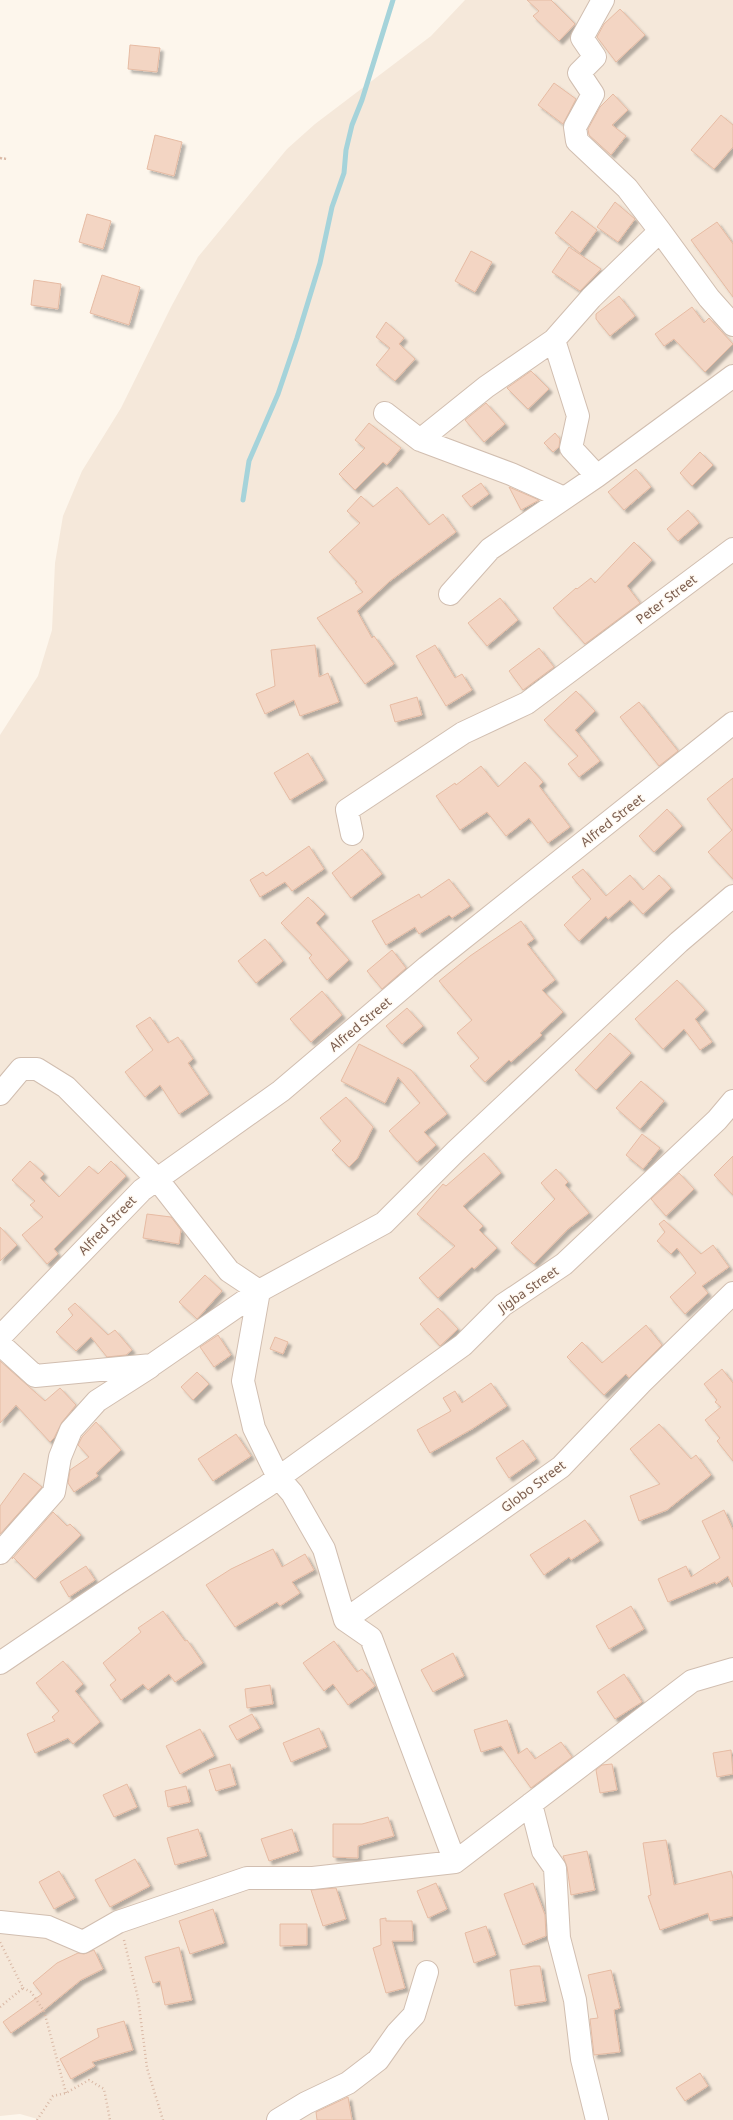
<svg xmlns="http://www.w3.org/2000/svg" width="733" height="2120" font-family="'Noto Sans',sans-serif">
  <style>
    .residential { fill: #f5e8da }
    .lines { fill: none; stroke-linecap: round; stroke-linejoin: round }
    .stream { stroke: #a5d3da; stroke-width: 5 }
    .building { fill: #f3d5c3; stroke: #e6bba3; filter: url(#shadow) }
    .minor-casing { stroke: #d1beb0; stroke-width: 24 }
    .path { stroke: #d9b8a5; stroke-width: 2.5; stroke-dasharray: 1 3; stroke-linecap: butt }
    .minor { stroke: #fff; stroke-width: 22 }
    .labels { text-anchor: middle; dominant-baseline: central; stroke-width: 3; stroke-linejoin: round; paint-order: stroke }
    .street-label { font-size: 13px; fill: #7a5c4d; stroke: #fffaf3 }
  </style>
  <defs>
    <filter id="shadow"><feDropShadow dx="3.5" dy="3.5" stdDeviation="1" flood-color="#0004"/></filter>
  </defs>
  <rect width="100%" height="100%" fill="#fdf6ec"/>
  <path class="residential" d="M465,0h268v2120h-692l-21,-6 -20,2v-1381l38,-59 14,-46 3,-67 8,-47 19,-45 39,-63 50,-101 27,-50 89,-108 28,-25 116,-88z"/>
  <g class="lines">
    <path class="stream" d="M243,500l6,-39 29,-67 19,-56 23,-75 12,-56 12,-34 2,-23 6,-25 10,-25 31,-100"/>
  </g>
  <path class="building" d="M527,0h24l24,24 -16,17 -26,-25 6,-5z
    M620,9l25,26 -29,27 -19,-25 7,-13z
    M130,45l30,3 -3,24 -29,-3z
    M554,83l22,16 -13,25 -25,-19z
    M613,94l15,16 -16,15 14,11 -15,19 -22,-20 -1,-6 12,-22z
    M721,115l12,10v22l-19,22 -23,-19z
    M155,135l27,7 -8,34 -27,-7z
    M615,202l20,17 -17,23 -21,-15z
    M572,211l25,19 -17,23 -25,-20z
    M87,214l24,7 -8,28 -24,-7z
    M717,222l16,22v53l-42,-57z
    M569,247l32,22 -21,22 -28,-19z
    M471,251l21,11 -17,30 -20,-11z
    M102,275l38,12 -11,38 -39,-12z
    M34,280l27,4 -3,25 -27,-4z
    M619,296l16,20 -25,20 -14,-17v-5z
    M692,307l12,16 5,-5 24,26 -28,28 -31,-33 -10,7 -9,-12z
    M386,322l18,16 -5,6 16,15 -20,22 -19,-16 14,-17 -14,-11z
    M531,371l18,18 -21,20 -21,-21z
    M486,403l19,21 -21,18 -19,-22z
    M369,423l32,25 -14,17 -4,-3 -28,28 -16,-16 26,-26 -10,-8z
    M555,433l5,6 -1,8 -6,5 -9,-9z
    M700,452l13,13 -21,21 -12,-13z
    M636,469l15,18 -27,23 -16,-18z
    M481,483l8,11 -18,13 -9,-11z
    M397,487l32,38 14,-11 13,18 -66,49 -33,30 15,27 2,-2 20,28 -29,20 -48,-66 46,-26 -8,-9 2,-1 -28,-30 31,-29 -13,-12 14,-15 12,11z
    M509,487l30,13 -18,10z
    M688,510l11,13 -21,18 -11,-12z
    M634,542l18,18 -25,26 13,17 -55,41 -32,-36 23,-20 1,1 14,-11 4,5z
    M500,598l18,22 -31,26 -19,-23z
    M315,645l4,32 9,-4 11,29 -39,14 -6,-16 -29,14 -9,-20 19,-8 -4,-36z
    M435,645l20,33 7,-4 10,16 -26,16 -30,-50z
    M539,648l15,19 -31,23 -14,-19z
    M576,691l19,20 -20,19 25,31 -21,16 -11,-13 10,-8 -34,-36z
    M417,697l5,18 -27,7 -5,-17z
    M639,702l39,49 -19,15 -39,-49z
    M308,753l16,27 -34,20 -16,-27z
    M525,762l18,20 -4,4 31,41 -22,16 -19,-25 -23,18 -19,-24 -27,18 -24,-34 19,-13 1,2 25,-19 17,21z
    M733,778v101l-25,-27 24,-22 -25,-31z
    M667,809l15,17 -28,26 -15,-16z
    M309,846l15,23 -32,22 -7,-9 -25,15 -10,-17 13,-8 3,4z
    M362,849l20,25 -31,24 -19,-25z
    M583,869l23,27 24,-21 13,15 16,-15 12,13 -28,26 -13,-14 -22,19 -2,-3 -27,25 -15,-16 27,-26 -19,-22z
    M449,879l21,27 -18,12 -3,-3 -30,19 -4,-7 -29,18 -14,-24 47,-27 2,4z
    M308,897l17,17 -9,9 33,37 -22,20 -18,-22 3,-3 -31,-32z
    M521,921l13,18 -7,5 28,36 -13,10 21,22 -23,21 2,2 -31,27 -2,-2 -24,22 -15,-16 9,-8 -22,-25 15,-13 -33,-39 31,-25z
    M265,939l18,22 -27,22 -18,-22z
    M392,950l14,18 -24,21 -15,-18z
    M677,980l28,30 -10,9 17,23 -12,8 -16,-21 -21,20 -28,-30z
    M322,991l20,24 -31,27 -21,-23z
    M407,1008l16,18 -21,18 -16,-18z
    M150,1017l18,26 10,-6 15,22 -5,4 21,31 -30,20 -19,-29 -15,12 -20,-25 28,-22 -17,-24z
    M610,1033l21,20 -35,37 -21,-20z
    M359,1044l52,26 36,44 -23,18 12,13 -19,17 -28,-31 31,-28 -22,-26 -13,26 -44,-22z
    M641,1081l23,20 -24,28 -24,-21z
    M346,1097l27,30 -16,32 -8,8 -17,-17 9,-9 -21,-23z
    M642,1134l18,14 -17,21 -17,-14z
    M484,1153l17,20 -38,33 20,20 -4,4 18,18 -23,21 -2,-2 -34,31 -19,-20 36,-32 -38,-32 26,-30 3,2z
    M733,1156v39l-19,-20z
    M30,1161l14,13 -4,4 19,19 30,-31 9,8 13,-13 15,15 -72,73 4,5 -11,10 -25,-29 21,-18 -13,-12 5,-4 -23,-21z
    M556,1169l12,13 -3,3 24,28 -21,16 -34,35 -23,-21 44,-44 -14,-16z
    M679,1173l15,16 -28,27 -15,-17z
    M147,1214l24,3 10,13 -2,14 -36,-6z
    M664,1220l37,34 12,-9 16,22 -27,19 6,7 -23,21 -15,-17 26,-24 -19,-25 -6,6 -14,-13 8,-9 -6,-8z
    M0,1227l17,18 -17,16z
    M205,1275l17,16 -25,28 -18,-17z
    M75,1303l33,32 7,-5 17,20 -6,5 -19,2 -16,-20 -15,14 -20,-19 17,-17 -5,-6z
    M438,1308l20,21 -18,17 -20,-22z
    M646,1325l16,20 -33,33 -3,-4 -22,21 -37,-38 15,-15 20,21z
    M218,1335l13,20 -17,12 -14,-20z
    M275,1337l13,5 -5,12 -13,-5z
    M0,1361l45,40 15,-13 16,17 -14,17 -8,16 -4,4 -34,-37 -16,18z
    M722,1369l11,14v78l-16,-20 3,-3 -15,-18 16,-13 -6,-5 2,-2 -13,-16z
    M197,1372l12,12 -16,16 -12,-13z
    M491,1383l16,23 -35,23 -42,24 -13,-23 34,-19 -8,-13 12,-7 7,12z
    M96,1422l25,28 -25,23 2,3 -24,16 -6,-9 2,-13 19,-13 -11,-12 4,-8z
    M659,1424l32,35 5,-4 15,20 -44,35 -28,11 -9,-25 30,-12 -30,-35z
    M236,1434l15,22 -38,25 -15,-22z
    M523,1440l13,19 -27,19 -13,-20z
    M24,1473l18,14 -42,47v-28z
    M724,1510l9,20v57l-5,-11 -12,8 -1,-2 -47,20 -10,-23 28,-13 5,11 29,-19 -18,-37z
    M53,1512l14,14 3,-2 11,11 -46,44 -22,-22 -1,2z
    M585,1520l15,21 -29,19 -2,-3 -25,18 -14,-20z
    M273,1549l9,18 23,-13 9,16 -22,12 8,11 -20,13 -3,-4 -42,25 -29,-42 25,-16z
    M86,1566l9,14 -26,17 -9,-15z
    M631,1606l13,23 -35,20 -13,-23z
    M163,1611l22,30 2,-1 16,23 -28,19 -6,-8 -21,16 -5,-6 -22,16 -11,-15 6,-5 -13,-17 38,-31 -3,-4z
    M334,1641l23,31 5,-3 13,17 -27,19 -15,-21 -9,7 -21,-28z
    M453,1653l11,23 -31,16 -12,-22z
    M63,1661l20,23 -8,7 25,31 -27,22 -5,-6 -33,15 -8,-19 28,-13 -3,-4 7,-6 -23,-28z
    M624,1674l18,28 -27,17 -18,-27z
    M270,1685l3,19 -26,4 -2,-19z
    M252,1714l8,14 -23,12 -8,-14z
    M507,1720l11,34 9,-6 8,11 26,-17 11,15 -41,31 -30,-42 -20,6 -7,-22z
    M319,1728l8,19 -36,15 -8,-19z
    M200,1729l14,27 -34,18 -14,-28z
    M731,1750l2,24 -16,3 -4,-24z
    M230,1764l6,21 -20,6 -7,-21z
    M612,1764l5,26 -17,3 -4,-23 6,-5z
    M127,1784l10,23 -23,10 -11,-22z
    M186,1786l4,16 -22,5 -3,-16z
    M388,1817l6,19 -36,10v12l-25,-1v-33h29z
    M198,1829l9,27 -32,9 -8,-27z
    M292,1829l7,22 -30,10 -8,-22z
    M666,1840l8,45 57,-14 2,8v37l-23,5 -2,-8 -48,17 -12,-34 3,-1 -8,-52z
    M587,1851l8,39 -24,5 -4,-28 -4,-11z
    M135,1859l15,27 -40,21 -15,-27z
    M59,1871l16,27 -21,11 -15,-27z
    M436,1883l11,26 -19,9 -11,-27z
    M533,1883l12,32 1,21 -23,9 -19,-51z
    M336,1888l10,31 -23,7 -12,-36z
    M213,1909l11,34 -34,11 -11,-33z
    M386,1918v3h26l1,20h-21l13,47 -19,5 -13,-45 8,-3 -1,-26z
    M280,1924h27v21l-27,1z
    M486,1926l10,29 -22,8 -9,-30z
    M179,1947l13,53 -27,5 -5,-24 -7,2 -8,-26z
    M94,1950l9,19 -22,11 -37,30 -33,23 -8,-11 39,-28 -9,-11 24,-20 21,-10 6,1z
    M534,1966h6l6,35 -31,5 -5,-36z
    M611,1970l9,38 -6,2 6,42 -26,3 -4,-36 8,-1 -10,-43z
    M124,2021l9,29 -41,12 3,4 -24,13 -11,-20 39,-22 -2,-8z
    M700,2073l8,13 -23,15 -9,-13z
    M348,2097l4,23h-35l-1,-8z"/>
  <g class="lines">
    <defs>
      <path id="minor" d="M603,0l-21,38 13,19 -16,16 14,21 -18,33 2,14 50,47 33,43
        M554,340l24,76 -7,32 26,28
        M385,413l35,27 91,34 53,24
        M420,440l66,-53 68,-47 37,-42 69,-67 49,67 24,27
        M450,594l40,-45 107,-73 136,-100
        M352,834l-5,-24 116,-77 64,-30 206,-154
        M0,1094l21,-25h16l29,18 91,92 72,92 30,20
        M259,1291l-16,90 11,47 24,49 14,16 32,56 21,71 26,18 84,224 237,-181 41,-12
        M0,1337l142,-147 139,-99 146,-124 306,-244
        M0,1344l35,32 117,-11 107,-74 125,-68 72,-72 223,-209 54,-46
        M0,1553l54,-61 6,-35 11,-27 26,-29 53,-34
        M345,1620l216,-153 80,-84 92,-90
        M0,1663l118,-80 149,-97 196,-141 40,-40 61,-41 153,-144 16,-19
        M531,1804l12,47 12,17 4,70 16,62 7,59 15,61
        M0,1922l48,5 35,15 35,-20 129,-44h66l142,-16
        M278,2120l28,-17 42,-20 30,-23 19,-27 17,-18 13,-43"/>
    </defs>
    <use href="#minor" class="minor-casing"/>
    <path class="path" d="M0,158l7,1 -7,-1
      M124,1940l14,58 9,70 16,52
      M23,1988l8,4 13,19 22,82
      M0,2007l23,-19 -23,-46
      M37,2120l16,-24 13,-3 23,-13 15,9 6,31"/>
    <use href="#minor" class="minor"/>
  </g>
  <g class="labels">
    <g class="street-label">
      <text transform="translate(666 599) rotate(-37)">Peter Street</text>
      <text transform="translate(612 820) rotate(-38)">Alfred Street</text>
      <text transform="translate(360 1024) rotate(-40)">Alfred Street</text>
      <text transform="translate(107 1225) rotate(-46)">Alfred Street</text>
      <text transform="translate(528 1289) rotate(-35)">Jigba Street</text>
      <text transform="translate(533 1486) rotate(-37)">Globo Street</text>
    </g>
  </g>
</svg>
